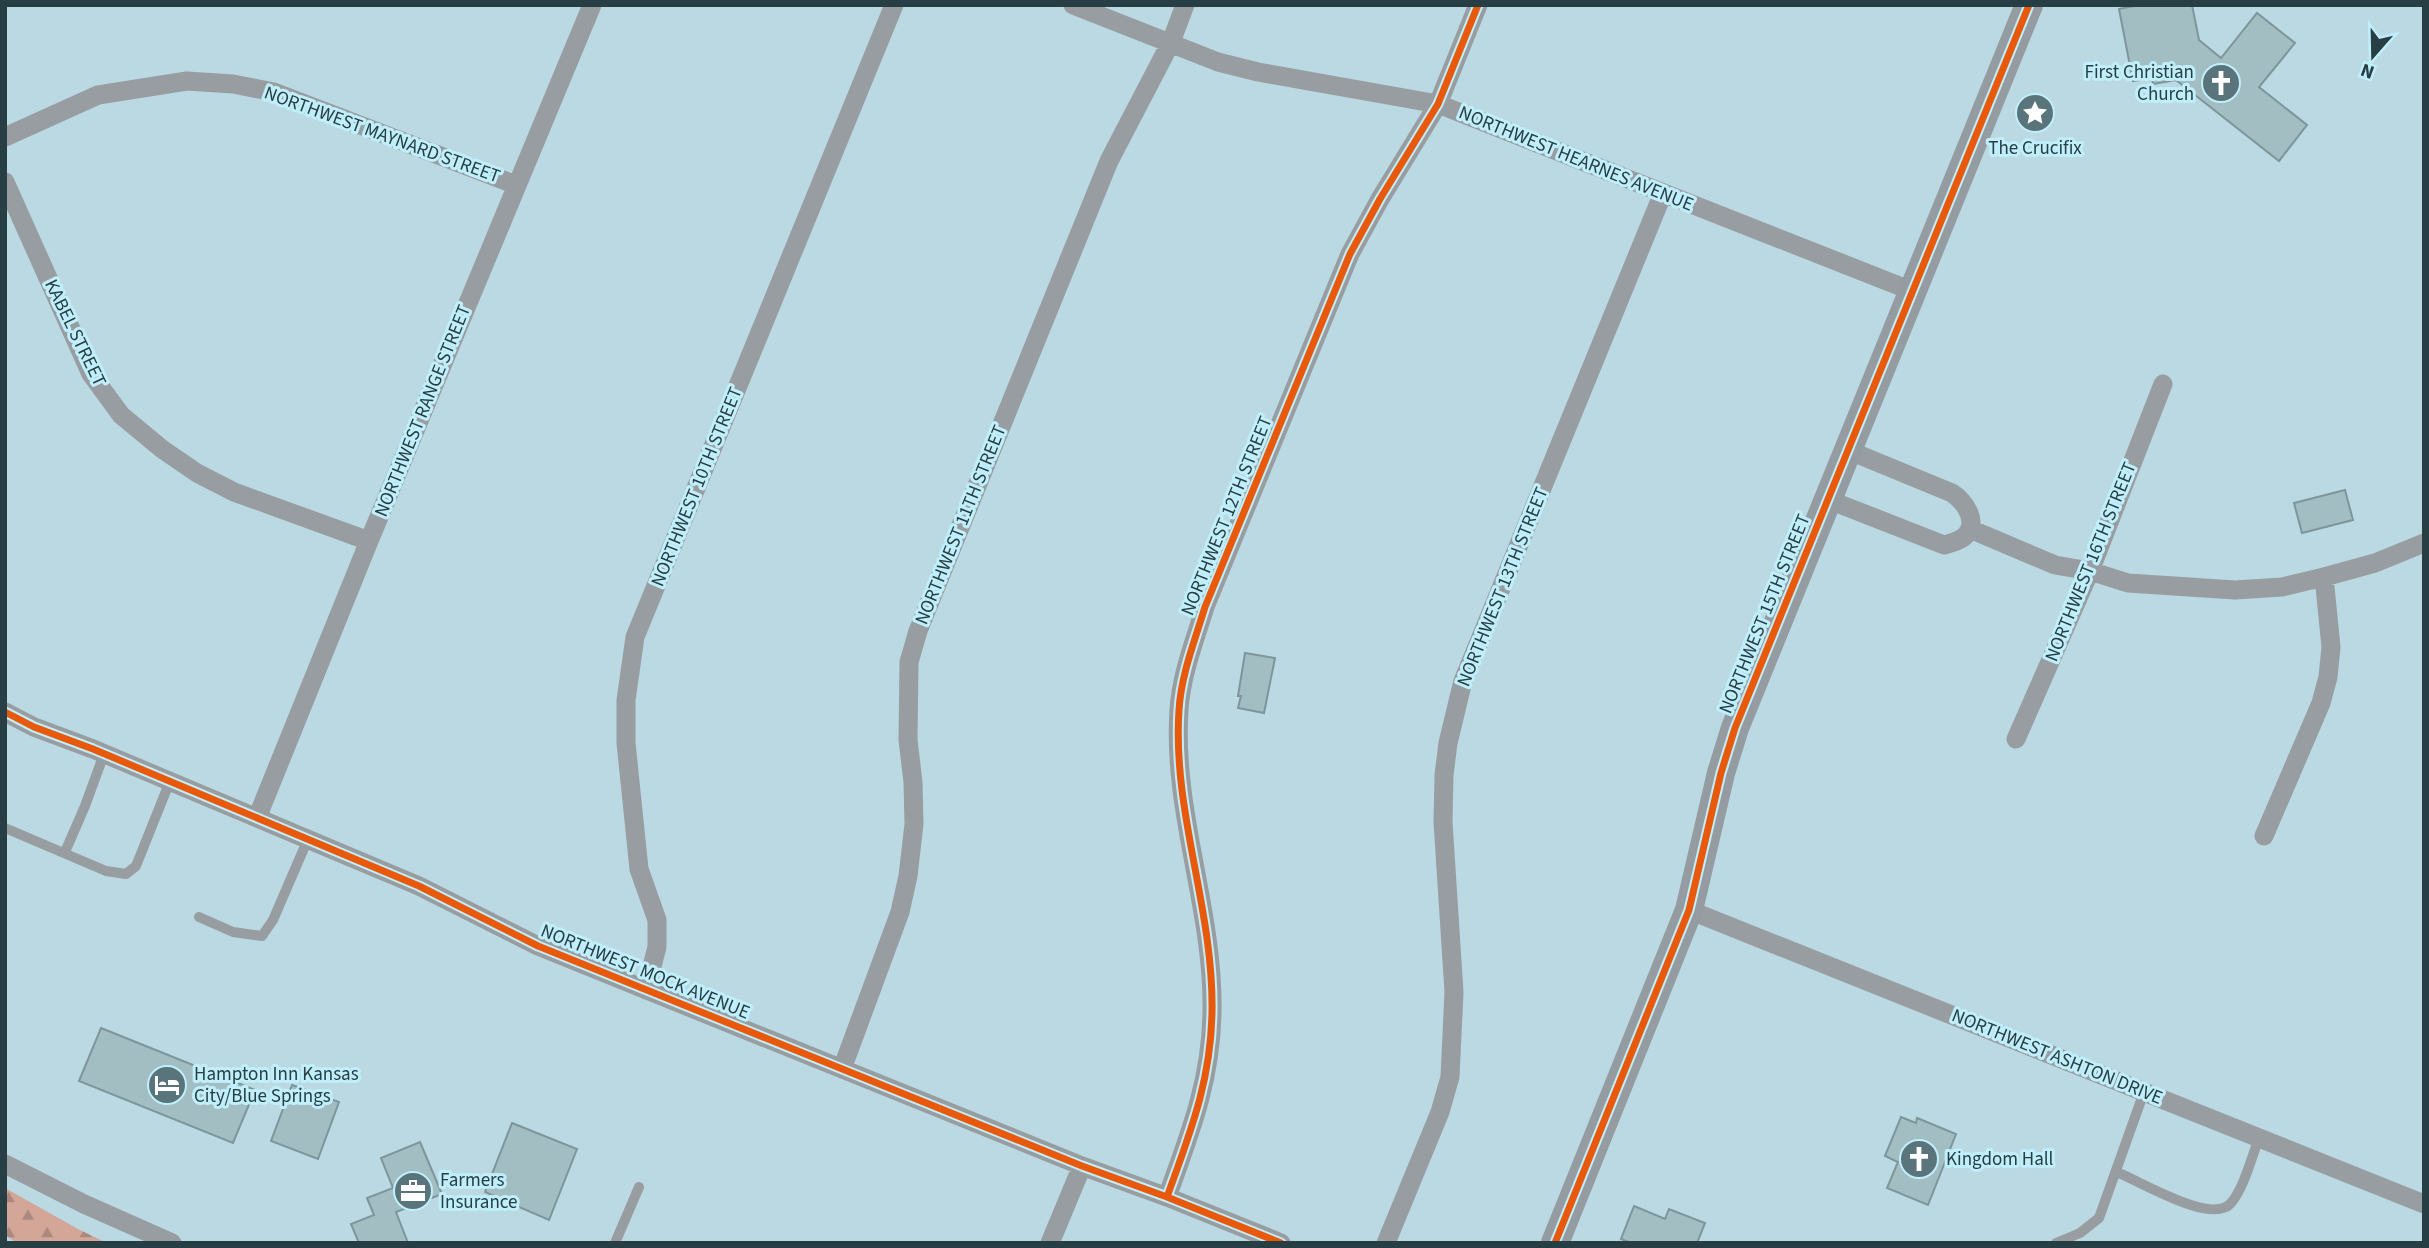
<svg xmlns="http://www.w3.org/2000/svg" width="2429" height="1248" font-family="'Source Sans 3',sans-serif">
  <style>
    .forest { fill: url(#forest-firs) }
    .building { fill: #a3bec2; stroke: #7d969b; stroke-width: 2 }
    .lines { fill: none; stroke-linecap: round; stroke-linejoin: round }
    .lane { stroke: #989da1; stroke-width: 10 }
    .street { stroke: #989da1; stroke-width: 19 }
    .secondary { stroke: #949ca2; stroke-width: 28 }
    .cycleway-casing { stroke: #c0eefb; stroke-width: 11 }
    .cycleway { stroke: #e8590c; stroke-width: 7 }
    .labels { text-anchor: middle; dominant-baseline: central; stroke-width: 6; stroke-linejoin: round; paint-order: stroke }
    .poi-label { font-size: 19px; fill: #263e44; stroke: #c0eefb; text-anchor: start }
    .street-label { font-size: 19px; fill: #263e44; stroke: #c0eefb }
  </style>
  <defs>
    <pattern id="forest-firs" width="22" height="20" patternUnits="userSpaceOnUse" patternTransform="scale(1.75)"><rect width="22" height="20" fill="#d4a698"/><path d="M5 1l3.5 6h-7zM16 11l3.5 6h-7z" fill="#ac897e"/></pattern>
  </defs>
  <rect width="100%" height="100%" fill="#bad9e2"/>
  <path class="forest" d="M5,1188l73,41 29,14h-90l-12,-8z"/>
  <path class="building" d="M2139,5h53l7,35 22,18 36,-45 38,30 -36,44 48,38 -28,36 -103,-81 -23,4 -1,-6 -19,3 -14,-72z
    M2345,490l8,30 -51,13 -8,-30z
    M1245,653l30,5 -11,55 -26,-5 3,-12h-3z
    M101,1028l154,62 -22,53 -154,-62z
    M292,1085l47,17 -21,57 -47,-18z
    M1901,1117l15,6 1,-5 39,16 -28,71 -41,-17 11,-26 -13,-6z
    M512,1123l65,26 -28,71 -64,-28z
    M420,1142l22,52 -46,18 12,31h-49l-8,-19 23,-9 -7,-17 26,-10 -12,-30z
    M1634,1206l31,13 4,-10 36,14 -8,20h-66l-10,-4z"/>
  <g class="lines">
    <path class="lane" d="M5,828l101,43 20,3 10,-8 34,-85
      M65,852l20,-46 19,-52
      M199,917l34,15 29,4 11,-16 35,-81
      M2116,1172c23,8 96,54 115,31 13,-15 21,-47 28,-65
      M615,1243l24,-56
      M2056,1243l24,-10 19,-15 45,-126"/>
    <path class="street" d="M1073,5l145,57 40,10 180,32 474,187
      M5,137l93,-42 89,-14 46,3 41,8 242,93
      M5,182l86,192 30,41 41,34 35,24 37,19 135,49
      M1829,500l115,45c7,-2 16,-4 21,-9 15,-14 -1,-35 -13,-43l-102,-42
      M1970,529l85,36 35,6 38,12 107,7 47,-3 42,-10 51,-14 49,-20
      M5,712l29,15 59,22 326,137 119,60 544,220 85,31 114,46
      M2016,739l74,-168 73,-187
      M257,818l112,-277 223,-536
      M2264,836l57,-133 7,-26 3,-30 -7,-70
      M1689,910l735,294
      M646,990l11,-43v-27l-18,-51 -13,-126v-43l9,-63 259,-632
      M842,1069l58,-157 8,-36 6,-52 -1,-42 -5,-42 1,-78 9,-31 191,-470 62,-119 14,-37
      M5,1164l79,40 88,39
      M1167,1197c23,-64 44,-116 45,-185 2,-102 -40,-200 -33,-302 2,-35 16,-70 26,-103l145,-353 30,-55 58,-95 40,-99
      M1050,1243l32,-77
      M1386,1243l54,-131 10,-35 4,-85 -11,-170 1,-47 4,-32 15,-62 200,-488"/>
    <path class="secondary" d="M1555,1243l134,-333 32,-137 14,-45 294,-723"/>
    <defs>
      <path id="cycleway" d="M5,712l29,15 59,22 326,137 119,60 544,220 85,31 114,46
        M1167,1197c23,-64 44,-116 45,-185 2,-102 -40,-200 -33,-302 2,-35 16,-70 26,-103l145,-353 30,-55 58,-95 40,-99
        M1555,1243l134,-333 32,-137 14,-45 294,-723"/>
    </defs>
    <use href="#cycleway" class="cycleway-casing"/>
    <use href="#cycleway" class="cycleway"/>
  </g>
  <defs>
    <symbol id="church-disc" viewBox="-11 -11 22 22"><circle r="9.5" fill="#5a747b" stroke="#c0eefb"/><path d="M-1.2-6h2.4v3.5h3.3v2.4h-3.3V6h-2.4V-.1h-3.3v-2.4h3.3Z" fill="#fff"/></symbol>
    <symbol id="sight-disc" viewBox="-11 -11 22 22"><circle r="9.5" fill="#5a747b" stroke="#c0eefb"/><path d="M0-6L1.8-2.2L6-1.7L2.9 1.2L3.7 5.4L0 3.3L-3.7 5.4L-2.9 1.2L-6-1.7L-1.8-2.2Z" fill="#fff"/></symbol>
    <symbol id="hotel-disc" viewBox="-11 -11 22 22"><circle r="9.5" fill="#5a747b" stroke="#c0eefb"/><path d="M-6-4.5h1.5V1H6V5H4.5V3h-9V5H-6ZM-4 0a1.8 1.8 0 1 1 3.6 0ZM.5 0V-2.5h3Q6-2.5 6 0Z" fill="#fff"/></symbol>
    <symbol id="office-disc" viewBox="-11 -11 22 22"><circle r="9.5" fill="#5a747b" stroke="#c0eefb"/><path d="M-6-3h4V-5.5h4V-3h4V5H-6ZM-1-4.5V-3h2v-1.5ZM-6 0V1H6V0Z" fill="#fff"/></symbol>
  </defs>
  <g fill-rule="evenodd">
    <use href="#church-disc" x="2199" y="61" width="44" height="44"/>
    <use href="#sight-disc" x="2013" y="91" width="44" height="44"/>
    <use href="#hotel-disc" x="145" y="1063" width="44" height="44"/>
    <use href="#church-disc" x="1897" y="1137" width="44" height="44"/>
    <use href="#office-disc" x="391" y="1169" width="44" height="44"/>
  </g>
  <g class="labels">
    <g class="poi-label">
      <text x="2194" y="72" text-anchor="end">First Christian<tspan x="2194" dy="22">Church</tspan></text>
      <text x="2035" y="148" text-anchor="middle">The Crucifix</text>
      <text x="194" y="1074">Hampton Inn Kansas<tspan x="194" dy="22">City/Blue Springs</tspan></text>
      <text x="1946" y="1159">Kingdom Hall</text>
      <text x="440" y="1180">Farmers<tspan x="440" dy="22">Insurance</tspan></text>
    </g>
    <g class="street-label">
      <text transform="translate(382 135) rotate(20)">NORTHWEST MAYNARD STREET</text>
      <text transform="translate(1576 159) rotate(22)">NORTHWEST HEARNES AVENUE</text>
      <text transform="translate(75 333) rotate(64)">KABEL STREET</text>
      <text transform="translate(423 411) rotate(-68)">NORTHWEST RANGE STREET</text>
      <text transform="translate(697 487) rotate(-68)">NORTHWEST 10TH STREET</text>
      <text transform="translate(1227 516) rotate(-68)">NORTHWEST 12TH STREET</text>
      <text transform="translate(961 525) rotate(-68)">NORTHWEST 11TH STREET</text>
      <text transform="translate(2091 562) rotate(-68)">NORTHWEST 16TH STREET</text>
      <text transform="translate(1503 587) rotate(-68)">NORTHWEST 13TH STREET</text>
      <text transform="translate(1765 614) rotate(-68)">NORTHWEST 15TH STREET</text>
      <text transform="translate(645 972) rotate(22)">NORTHWEST MOCK AVENUE</text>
      <text transform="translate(2057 1057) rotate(22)">NORTHWEST ASHTON DRIVE</text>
    </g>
  </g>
  <rect width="2429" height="1248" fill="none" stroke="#263e44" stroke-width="14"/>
  <g transform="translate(2373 56) rotate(200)" stroke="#c0eefb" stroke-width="5" paint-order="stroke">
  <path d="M0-5L12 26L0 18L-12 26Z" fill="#263e44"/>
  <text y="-10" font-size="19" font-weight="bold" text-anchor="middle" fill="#263e44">N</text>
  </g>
</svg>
